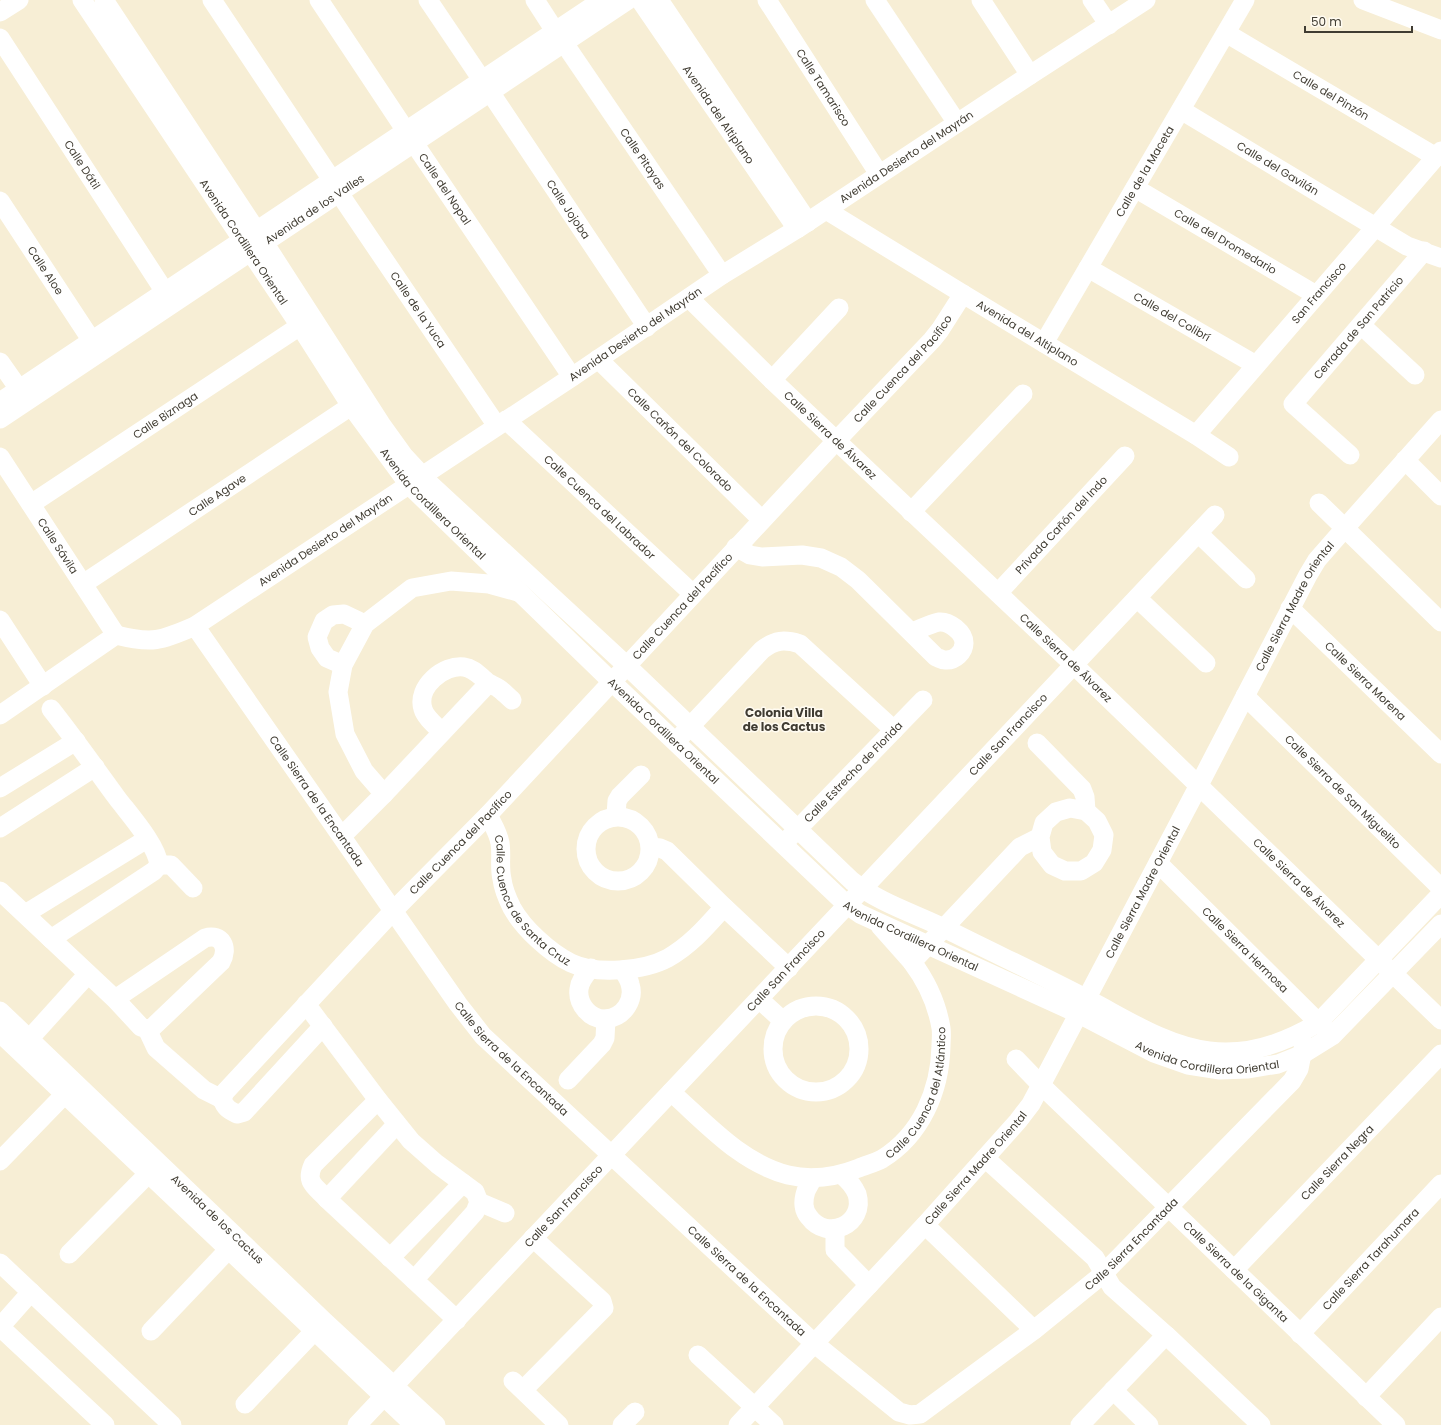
<svg xmlns="http://www.w3.org/2000/svg" width="1441" height="1425" font-family="Poppins,sans-serif">
  <style>
    .lines { fill: none; stroke-linecap: round; stroke-linejoin: round }
    .minor { stroke: #fff; stroke-width: 19 }
    .labels { text-anchor: middle; dominant-baseline: central; stroke-width: 3; stroke-linejoin: round; paint-order: stroke }
    .street-label { font-size: 11px; fill: #403c32; stroke: #fffbf1 }
    .neighbourhood-label { font-size: 12px; font-weight: bold; fill: #403c32; stroke: #fffbf1 }
  </style>
  <rect width="100%" height="100%" fill="#f7eed5"/>
  <g class="lines">
    <g class="minor">
      <path id="s1" d="M82,0l218,326 51,80 58,79 202,196 236,224 13,9 219,100 75,39 34,12 32,5 27,-1 31,-5 25,-10 29,-18 109,-112"/>
      <path d="M104,0l152,230 125,194 23,32 26,28 196,181 226,216c30,24 68,34 102,52 44,22 89,43 133,66 39,20 77,46 122,52 39,5 76,-8 109,-28l123,-129"/>
      <path d="M212,0l120,180"/>
      <path id="s2" d="M319,0l95,143 158,234"/>
      <path d="M428,0l54,80"/>
      <path d="M535,0l20,31"/>
      <path id="s3" d="M640,0l157,229"/>
      <path d="M659,0l149,222"/>
      <path id="s4" d="M767,0l112,174"/>
      <path d="M875,0l82,123"/>
      <path d="M981,0l49,75"/>
      <path d="M1092,0l17,25"/>
      <path d="M1363,0l78,30"/>
      <path d="M0,12l19,-12"/>
      <path id="s5" d="M1226,33l210,124"/>
      <path id="s6" d="M0,38l165,254"/>
      <path id="s7" d="M564,43l158,232"/>
      <path id="s8" d="M490,92l157,235"/>
      <path id="s9" d="M1181,110l226,136 34,12"/>
      <path id="s10" d="M1135,188l181,107"/>
      <path id="s11" d="M339,193l158,233"/>
      <path id="s12" d="M0,201l92,140"/>
      <path id="s13" d="M826,210l137,84 233,141 33,22"/>
      <path id="s14" d="M1088,268l168,97"/>
      <path id="s15" d="M689,298l83,82 302,285 367,355"/>
      <path d="M1361,325l54,50"/>
      <path id="s16" d="M1044,343l201,-343"/>
      <path id="s17" d="M598,359l164,161"/>
      <path d="M0,362l19,27"/>
      <path d="M772,380l67,-72"/>
      <path d="M0,402l602,-402"/>
      <path id="s18" d="M0,419l628,-419"/>
      <path id="s19" d="M506,420l187,174"/>
      <path id="s20" d="M1196,435l245,-284"/>
      <path id="s21" d="M1350,455l-57,-51 131,-153"/>
      <path id="s22" d="M0,457l116,178"/>
      <path d="M1405,460l36,36"/>
      <path d="M1319,503l122,119"/>
      <path id="s23" d="M31,504l269,-178"/>
      <path d="M911,512l112,-118"/>
      <path d="M1198,533l48,46"/>
      <path d="M736,547l14,8 12,2 40,-2 19,3 20,9 17,13 78,77c3,1 6,3 9,3 10,1 19,-8 19,-17 0,-11 -15,-22 -25,-21 -9,2 -19,7 -27,10"/>
      <path id="s24" d="M83,584l268,-178"/>
      <path id="s25" d="M998,593l127,-137"/>
      <path d="M1137,598l69,65"/>
      <path id="s26" d="M1290,608l151,146"/>
      <path d="M0,620l43,66"/>
      <path id="s27" d="M195,626l263,378 25,32 332,308 84,68 11,3 10,-1 114,-84 69,-56 189,-193 7,-12 5,-25"/>
      <path id="s28" d="M116,635c36,9 45,6 79,-9l377,-249 150,-102 75,-46 233,-154 116,-75"/>
      <path d="M343,665l-16,-7 -7,-10 -3,-11 7,-16 9,-6 11,-1 21,10"/>
      <path id="s29" d="M1245,696l196,192"/>
      <path d="M51,709c23,29 44,59 66,89 12,16 40,47 42,67l-5,6 -103,68"/>
      <path d="M0,715l116,-80"/>
      <path d="M442,732c-6,-6 -17,-15 -19,-23 -7,-22 21,-45 41,-42 9,1 15,8 21,13 3,4 9,5 13,8 5,3 9,8 14,12"/>
      <path d="M682,735l80,-85c13,-10 22,-11 38,-6l94,86"/>
      <path d="M1037,743l45,46 3,8 1,14"/>
      <path d="M0,788l76,-47"/>
      <path d="M384,794l-20,-23 -19,-37 -7,-42 5,-27 22,-41 47,-36 39,-7 38,3 29,8"/>
      <path id="s30" d="M488,815c5,10 10,17 12,28 2,12 -1,24 2,36 1,9 6,21 10,29 11,20 38,45 59,55 25,12 73,8 97,-5 23,-13 39,-32 56,-51"/>
      <path d="M616,816l1,-15 3,-5 21,-21"/>
      <circle cx="618" cy="849" r="32"/>
      <path d="M0,828l95,-61"/>
      <path d="M342,836l42,-42 101,-107v-6"/>
      <path id="s31" d="M789,838l134,-138"/>
      <path d="M651,847l9,1 7,3 57,56 65,61"/>
      <path id="s32" d="M1158,863l169,168"/>
      <path d="M159,865h12l22,23"/>
      <path d="M0,891l115,108 26,28 6,2 6,-2 68,-65c8,-14 1,-29 -16,-24l-90,61"/>
      <path d="M25,914l122,-75"/>
      <path d="M880,926l32,36"/>
      <path d="M591,968c-5,6 -11,12 -12,21 -2,15 11,31 27,30 18,-2 29,-19 24,-35 -1,-5 -5,-10 -7,-14"/>
      <path d="M759,999l23,21"/>
      <path d="M306,1004l72,96 33,41 26,23 38,28 4,10 -4,10 -61,68"/>
      <circle cx="816" cy="1049" r="43"/>
      <path id="s33" d="M0,1011l324,310 112,104"/>
      <path id="s34" d="M323,1026l-79,86 -7,2c-8,-4 -12,-6 -15,-15l3,-7 169,-182 94,-95 348,-374 96,-101 8,-10 23,-36"/>
      <path d="M147,1029l9,19 48,42 18,9"/>
      <path d="M0,1033l414,392"/>
      <path d="M21,1048l67,-74"/>
      <path id="s35" d="M1016,1059l26,27 354,339"/>
      <path d="M568,1080l34,-36 3,-6 1,-19"/>
      <path id="s36" d="M671,1092c36,32 70,71 117,83 25,6 48,2 71,-7 7,-3 16,-5 23,-9 39,-24 58,-68 59,-113 0,-6 1,-12 0,-18 -4,-24 -14,-46 -29,-66l108,-115 20,-10 4,-14 12,-11 14,-4 16,3 11,10 7,14 -2,15 -8,13 -13,8h-16l-13,-6 -10,-13 -2,-15"/>
      <path d="M378,1100l-65,65c-8,18 2,21 14,34l130,121"/>
      <path d="M985,1158l110,100 17,29 54,48 95,90"/>
      <path d="M0,1161l65,-67"/>
      <path d="M813,1178c-2,4 -5,9 -7,13 -3,9 -3,19 3,26 18,25 57,7 48,-23 -3,-7 -9,-14 -15,-19"/>
      <path d="M327,1199l70,-75"/>
      <path d="M479,1202l26,11"/>
      <path d="M925,1225l109,105"/>
      <path d="M835,1229v21l34,35"/>
      <path d="M69,1254l79,-80 11,-7"/>
      <path d="M390,1258l73,-75"/>
      <path d="M0,1263l172,162"/>
      <path id="s37" d="M1234,1270l207,-216"/>
      <path d="M0,1327l105,98"/>
      <path d="M0,1327l31,-35"/>
      <path d="M151,1331l77,-81"/>
      <path id="s38" d="M1300,1334l141,-150"/>
      <path d="M698,1355l76,70"/>
      <path d="M513,1381l46,44"/>
      <path d="M523,1390l81,-82 -2,-7 -69,-63"/>
      <path d="M1113,1390l36,35"/>
      <path d="M1366,1397l75,-80"/>
      <path d="M245,1404l77,-81"/>
      <path id="s39" d="M357,1425l858,-910"/>
      <path d="M622,1425l13,-13"/>
      <path id="s40" d="M738,1425l187,-200 93,-104 13,-17 168,-319 109,-210 9,-15 28,-32 96,-108"/>
      <path d="M1080,1425l86,-90"/>
    </g>
  </g>
  <g class="labels">
    <g class="street-label">
      <text stroke="none"><textPath href="#s4" startOffset="104">Calle Tamarisco</textPath></text>
      <text stroke="none"><textPath href="#s5" startOffset="122">Calle del Pinzón</textPath></text>
      <text stroke="none"><textPath href="#s3" startOffset="139">Avenida del Altiplano</textPath></text>
      <text stroke="none"><textPath href="#s28" startOffset="934">Avenida Desierto del Mayrán</textPath></text>
      <text stroke="none"><textPath href="#s7" startOffset="140">Calle Pitayas</textPath></text>
      <text stroke="none"><textPath href="#s6" startOffset="151">Calle Dátil</textPath></text>
      <text stroke="none"><textPath href="#s9" startOffset="113">Calle del Gavilán</textPath></text>
      <text stroke="none"><textPath href="#s16" startOffset="199">Calle de la Maceta</textPath></text>
      <text stroke="none"><textPath href="#s2" startOffset="227">Calle del Nopal</textPath></text>
      <text stroke="none"><textPath href="#s18" startOffset="378">Avenida de los Valles</textPath></text>
      <text stroke="none"><textPath href="#s8" startOffset="141">Calle Jojoba</textPath></text>
      <text stroke="none"><textPath href="#s1" startOffset="291">Avenida Cordillera Oriental</textPath></text>
      <text stroke="none"><textPath href="#s10" startOffset="105">Calle del Dromedario</textPath></text>
      <text stroke="none"><textPath href="#s12" startOffset="83">Calle Aloe</textPath></text>
      <text stroke="none"><textPath href="#s20" startOffset="188">San Francisco</textPath></text>
      <text stroke="none"><textPath href="#s11" startOffset="141">Calle de la Yuca</textPath></text>
      <text stroke="none"><textPath href="#s14" startOffset="97">Calle del Colibrí</textPath></text>
      <text stroke="none"><textPath href="#s21" startOffset="177">Cerrada de San Patricio</textPath></text>
      <text stroke="none"><textPath href="#s13" startOffset="236">Avenida del Altiplano</textPath></text>
      <text stroke="none"><textPath href="#s28" startOffset="610">Avenida Desierto del Mayrán</textPath></text>
      <text stroke="none"><textPath href="#s34" startOffset="1145">Calle Cuenca del Pacífico</textPath></text>
      <text stroke="none"><textPath href="#s23" startOffset="161">Calle Biznaga</textPath></text>
      <text stroke="none"><textPath href="#s15" startOffset="197">Calle Sierra de Álvarez</textPath></text>
      <text stroke="none"><textPath href="#s17" startOffset="115">Calle Cañón del Colorado</textPath></text>
      <text stroke="none"><textPath href="#s24" startOffset="161">Calle Agave</textPath></text>
      <text stroke="none"><textPath href="#s1" startOffset="615">Avenida Cordillera Oriental</textPath></text>
      <text stroke="none"><textPath href="#s19" startOffset="128">Calle Cuenca del Labrador</textPath></text>
      <text stroke="none"><textPath href="#s25" startOffset="93">Privada Cañón del Indo</textPath></text>
      <text stroke="none"><textPath href="#s28" startOffset="238">Avenida Desierto del Mayrán</textPath></text>
      <text stroke="none"><textPath href="#s22" startOffset="106">Calle Sávila</textPath></text>
      <text stroke="none"><textPath href="#s34" startOffset="821">Calle Cuenca del Pacífico</textPath></text>
      <text stroke="none"><textPath href="#s40" startOffset="998">Calle Sierra Madre Oriental</textPath></text>
      <text stroke="none"><textPath href="#s15" startOffset="521">Calle Sierra de Álvarez</textPath></text>
      <text stroke="none"><textPath href="#s26" startOffset="105">Calle Sierra Morena</textPath></text>
      <text stroke="none"><textPath href="#s1" startOffset="939">Avenida Cordillera Oriental</textPath></text>
      <text stroke="none"><textPath href="#s39" startOffset="949">Calle San Francisco</textPath></text>
      <text stroke="none"><textPath href="#s31" startOffset="92">Calle Estrecho de Florida</textPath></text>
      <text stroke="none"><textPath href="#s29" startOffset="137">Calle Sierra de San Miguelito</textPath></text>
      <text stroke="none"><textPath href="#s27" startOffset="213">Calle Sierra de la Encantada</textPath></text>
      <text stroke="none"><textPath href="#s34" startOffset="497">Calle Cuenca del Pacífico</textPath></text>
      <text stroke="none"><textPath href="#s15" startOffset="845">Calle Sierra de Álvarez</textPath></text>
      <text stroke="none"><textPath href="#s40" startOffset="674">Calle Sierra Madre Oriental</textPath></text>
      <text stroke="none"><textPath href="#s30" startOffset="100">Calle Cuenca de Santa Cruz</textPath></text>
      <text stroke="none"><textPath href="#s1" startOffset="1263">Avenida Cordillera Oriental</textPath></text>
      <text stroke="none"><textPath href="#s32" startOffset="123">Calle Sierra Hermosa</textPath></text>
      <text stroke="none"><textPath href="#s39" startOffset="625">Calle San Francisco</textPath></text>
      <text stroke="none"><textPath href="#s1" startOffset="1587">Avenida Cordillera Oriental</textPath></text>
      <text stroke="none"><textPath href="#s27" startOffset="537">Calle Sierra de la Encantada</textPath></text>
      <text stroke="none"><textPath href="#s36" startOffset="321">Calle Cuenca del Atlántico</textPath></text>
      <text stroke="none"><textPath href="#s37" startOffset="149">Calle Sierra Negra</textPath></text>
      <text stroke="none"><textPath href="#s40" startOffset="350">Calle Sierra Madre Oriental</textPath></text>
      <text stroke="none"><textPath href="#s39" startOffset="301">Calle San Francisco</textPath></text>
      <text stroke="none"><textPath href="#s33" startOffset="301">Avenida de los Cactus</textPath></text>
      <text stroke="none"><textPath href="#s27" startOffset="1355">Calle Sierra Encantada</textPath></text>
      <text stroke="none"><textPath href="#s38" startOffset="103">Calle Sierra Tarahumara</textPath></text>
      <text stroke="none"><textPath href="#s35" startOffset="306">Calle Sierra de la Giganta</textPath></text>
      <text stroke="none"><textPath href="#s27" startOffset="861">Calle Sierra de la Encantada</textPath></text>
    </g>
    <g class="neighbourhood-label">
      <text x="784" y="712">Colonia Villa<tspan x="784" dy="14">de los Cactus</tspan></text>
    </g>
  </g>
  <path d="M1305 26v6h107v-6" fill="none" stroke="#403c32" stroke-width="2"/>
  <text x="1311" y="26" font-size="12" fill="#403c32" stroke="#fffbf1" stroke-width="3" paint-order="stroke">50 m</text>
</svg>
